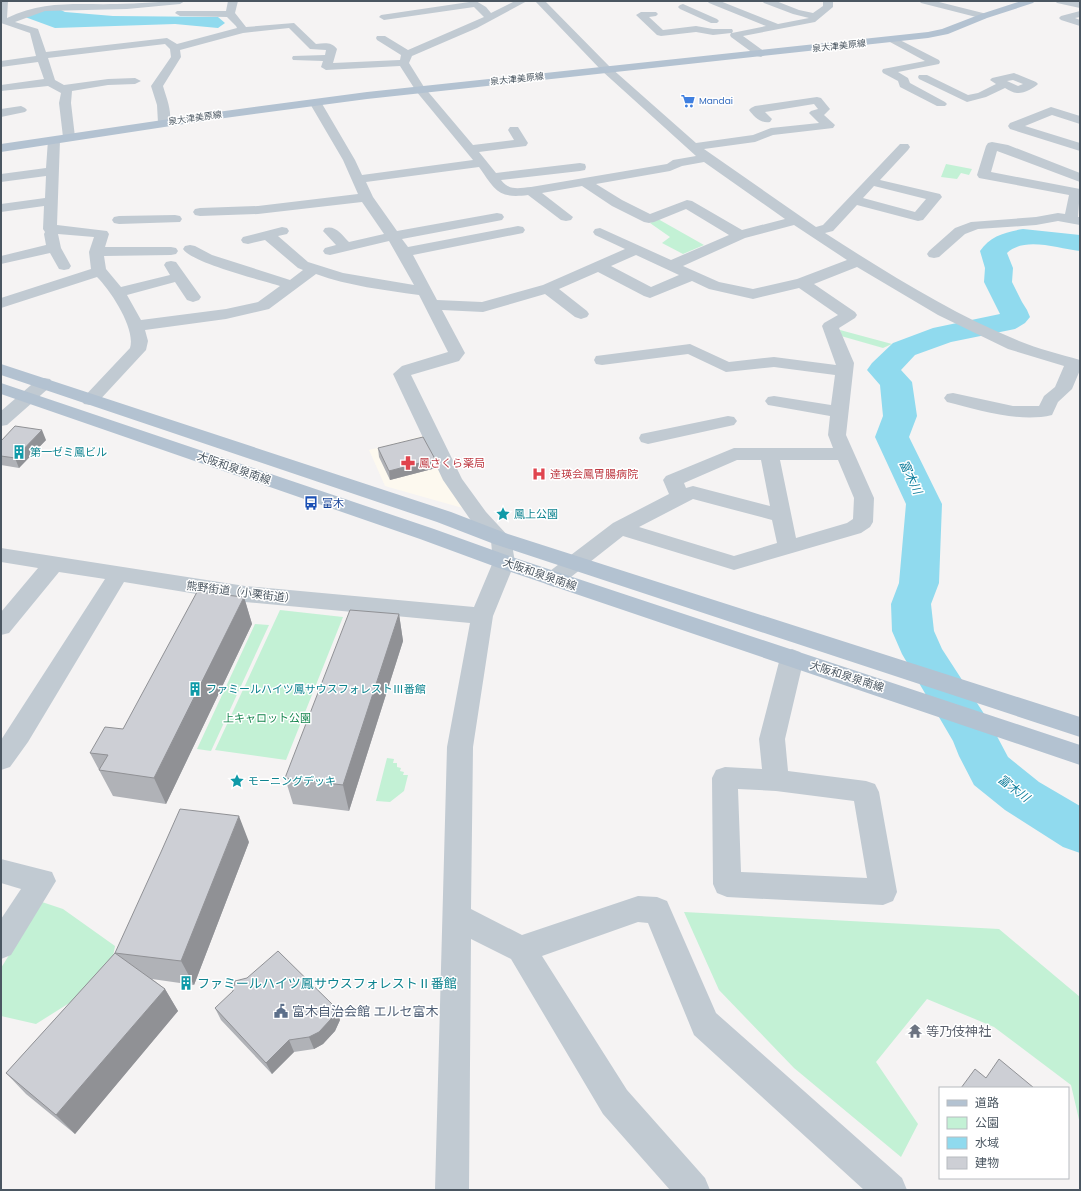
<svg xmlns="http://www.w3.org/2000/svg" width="1081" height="1191" font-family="Poppins,'Noto Sans JP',sans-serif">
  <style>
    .commercial { fill: #fdf9ef }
    .green { fill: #c3f1d5 }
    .water { fill: #90daee }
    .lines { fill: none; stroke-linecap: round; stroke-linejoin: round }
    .river { fill: #90daee; fill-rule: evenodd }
    .minor { fill: #c1cad2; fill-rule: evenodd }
    .major { fill: #b3c2d1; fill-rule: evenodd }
    .wall { fill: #b0b2b7 }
    .shaded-wall { fill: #909195 }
    .building { fill: #cdcfd5; stroke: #909195 }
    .labels { text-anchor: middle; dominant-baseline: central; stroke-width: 3; stroke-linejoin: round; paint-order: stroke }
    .far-street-label { font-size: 9px; fill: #4a5661; stroke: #fff }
    .far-shop-label { font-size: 9px; fill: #366cbe; stroke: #fff; text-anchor: start }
    .culture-label { font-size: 11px; fill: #0d838f; stroke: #fff; text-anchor: start }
    .health-label { font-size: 11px; fill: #be3a42; stroke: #fff; text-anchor: start }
    .street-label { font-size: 11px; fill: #4a5661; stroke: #fff }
    .transit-label { font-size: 11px; fill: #164399; stroke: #fff; text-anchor: start }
    .park-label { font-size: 11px; fill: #17864f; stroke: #fff }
    .water-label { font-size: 12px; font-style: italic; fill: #0c7c9b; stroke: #fff }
    .near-culture-label { font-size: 13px; fill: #0d838f; stroke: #fff; text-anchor: start }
    .near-service-label { font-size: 13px; fill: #4e5e75; stroke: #fff; text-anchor: start }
    .near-worship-label { font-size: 13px; fill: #5b616d; stroke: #fff; text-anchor: start }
  </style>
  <rect width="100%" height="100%" fill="#f5f3f3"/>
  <path class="commercial" d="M422,436l19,37 25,36 -81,-23 -16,-36z"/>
  <path class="green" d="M946,164l26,5 -3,6 -8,-2 -4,6 -16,-2z
    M658,219l46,26 -21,9 -21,-11 8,-6 -20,-14z
    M840,330l52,14 -9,4 -42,-12z
    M280,610l63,7 -57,143 -71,-10z
    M255,624l14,1 -58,126 -14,-2z
    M387,758l7,1 -1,4h4v4l4,1 -1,3 4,1 -1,3h5l-4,16 -14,11 -14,-1z
    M42,902l21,7 52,37 -6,32 -73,46 -35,-8v-48z
    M684,912l315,17 81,68v127l-9,-39 -77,-58 -67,-28 -51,63 42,62 -17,33 -107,-89 -75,-78z"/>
  <path class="water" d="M55,7l10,5 48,4 105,1 7,6 -7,5 -43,-4 -120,4 -30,-11z"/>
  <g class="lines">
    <path class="river" d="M1023,229l57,6v16c-23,-2 -54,-15 -73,2l6,15 -1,14 10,20 5,8 3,7 -5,6 -10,6 -64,13 -36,13 -14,15 11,12 5,34 -8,21 33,67 -3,79 -8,21 3,27 8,18 48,74 18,34 31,25 41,24v47l-17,-6 -58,-37 -31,-25 -15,-29 -6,-15 -51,-87 -10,-23 -1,-27 8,-21 7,-79 -31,-67 8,-21 -3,-31 -13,-15 5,-7 21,-20 40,-15 67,-14 -16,-32 1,-14 -5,-17c10,-15 25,-19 43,-22z"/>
    <path class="minor" d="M1,1h7l-1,17c37,-18 70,-13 110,-14 22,0 45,-3 68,-3l-5,3 -53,5 -82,2 -30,11 23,7 8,23 121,-14 10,6 60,-16 -1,-2 -9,-9 -47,-1 -5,-3 2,-2h49l2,-10h10l-3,12 11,14 48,-4 22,21c9,-1 16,-2 21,5l-4,14 67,-3 1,-5 -24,-15 -1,-2 1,-2h8l23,14 76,-33 -10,-10 -90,13 -5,-3 2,-2 95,-14 10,6 5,6 24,-12h12l-50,27 -65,28 -3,7 15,24 49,58 41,-5 -6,-10 2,-3h8l10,16 -2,3 -47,6 17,21 84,-10 5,1 1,3 -1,3 -5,1 -79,9c8,11 18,8 30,7l136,-23 6,-4 23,-4 -94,-85 -67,-70h10l65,66 86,76 57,-8 18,-7 48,-5 -10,-10 2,-2 7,-2 -4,-5 -49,8 7,7 -2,3c-8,2 -16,-5 -21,-12l2,-2 4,-2 62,-9 4,1 9,11 -6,6 11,10 -2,3 -60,7 -18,7 -51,7 112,78 7,-2 77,-81h8l2,3 -2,3 -28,30 60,14 2,3 -19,23 -5,1 -61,-16 -24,26 -8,2c62,40 126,80 194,108 19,8 41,13 61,19v10l-8,19 -14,13 -6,13c-32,8 -74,-5 -105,-13l-3,-4 3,-4 6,-1 60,13h26l5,-10 11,-9 9,-21 -56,-17 -70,-34 -81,-48 -43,17 41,28 2,3 -2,3 -16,10 15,35 -8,72 28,63 -1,24 -3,5 -9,6 -127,37 -111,-34 -61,48 -8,3 -8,-3 -3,-5 3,-5 67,-51 56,-29 -6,-14 3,-4 68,-28h99l-5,-13 2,-19 -56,-10 -6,-1 -3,-4 3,-4 6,-1 57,9 4,-30 -61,-8 -48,5 -38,-18 -86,11 -6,-1 -2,-4 2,-4 94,-12 39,18 45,-5 62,8 -14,-39 2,-3 14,-8 -39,-27 -46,11 -44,-10 -17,-8 -42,17 -6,-2 -46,-24 -39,17 28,22 2,3 -2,3 -6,2 -6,-2 -30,-23 -62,18 -41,-2 23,43 -6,8 -48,14 51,104 24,33 25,27 4,23 -22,54 -20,131 -2,162 51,26 116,-39 19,1 10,4 49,112 186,165 5,12h-43l-170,-155 -46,-112 -10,-1 -96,34 85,134 78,88 5,12h-40l-67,-76 -92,-155 -40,-20 -2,251h-34l12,-443 23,-124 -225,-21 -121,-20 -96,160 -18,25 -9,3v-30l104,-161 -46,-7 -50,61 -8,2v-23l37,-44 -37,-6v-14l244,38 229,21 19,-45 -2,-21 -19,-19 -29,-42 -50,-106 9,-8 46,-14 -29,-57c-35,-5 -70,-9 -103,-21l-47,35 -43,10 -81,11 3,11 -2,9 -50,54 -6,1 -6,-1 -3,-4 49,-52c6,-19 -19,-57 -33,-71l-96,31v-10l90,-29 -2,-17 5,-15 -36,-3 3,14 10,18 -2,3 -5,1 -5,-1 -9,-16 -49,11v-8l45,-11 -2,-11 1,-2 -2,-3 1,-23 -43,6v-8l44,-6 1,-22 -45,6v-8l45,-6 2,-28 2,-3h8l2,3 -3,85 50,6 2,3 -4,13h66l5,1 2,3 -2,3 -5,1 -67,1 2,13 15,18 49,-12 -6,-10 2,-3 5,-1 5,1 25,35 -2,3 -6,2 -6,-2 -12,-18 -48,13 14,25 85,-11 32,-7 22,-16c-19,-6 -88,-23 -97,-37l2,-3 5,-1 5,1 17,9 78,25 13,-10 -5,-2 -33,-28 -17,4 -5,-1 -2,-3 2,-3 39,-10 5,1 2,3 -2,3 -9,2 30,26 35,11 71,12 -25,-44 -59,14 -5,-1 -2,-3 2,-3 11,-3 -13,-14 2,-3c11,-3 17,7 24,14l35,-8 -22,-32 -104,12 -58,2 -5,-1 -2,-3 2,-3 5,-1 58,-2 100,-12 -15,-34 -34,-58 2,-2h8l2,2 34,58 7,15 111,-15 -57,-69 -16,-25 -74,4 -5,-3 2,-6 -30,-1 -1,-2 1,-2 32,-1 1,-5 -16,-1 -21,-21 -46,5 -63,17 1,7 -18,29c3,11 11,29 5,40h-8l-2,-3 -1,-18 -6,-19 20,-29 -1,-8 -5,-5 -117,14 7,22 9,5 44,-6 27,-1 6,3 -6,3 -27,1 -36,6 -1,12 4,34 -2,3h-8l-2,-3 -4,-34 2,-10 -13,-7 -47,5v-6l43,-6 -6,-17 -37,5v-6l35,-5 -6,-23 -29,-10zM704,162l81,57 -43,11 -50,-29 -5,-1 -37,14 -28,-14 -26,-16 74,-13 12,-5zM479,167c16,23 19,32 49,28l33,25 5,1 5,-1 2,-3 -31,-24 40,-7 30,20 32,16 5,1 5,-1 32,-13 43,26 -58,25 -71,-32 -5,1 -2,3 2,3 30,14 -82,36 -61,17 -45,-2 -24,-45 110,-22 2,-3 -2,-3 -5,-1 -110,21 -6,-8 95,-18 5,-1 2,-3 -2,-3 -5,-1 -100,18 -24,-34 -7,-15zM874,186l52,13 -11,13 -52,-14zM794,225l53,35 -50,19 -44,10 -34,-7 -36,-16 62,-28zM636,255l43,20 -28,12 -40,-21zM737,460h24l9,46 -77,-20 -7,2 -2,-5zM780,460h58l16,38 -1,21 -6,4 -51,15zM693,499l79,21 5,23 -43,13 -95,-29z
      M707,1h13l58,23 31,-6 -16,-4 -29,-11 -2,-2h14l23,9 14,3 10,-7v-5h10v6l-18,15 -72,14 22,16 1,2 -5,3 -4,-1 -26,-19 -1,-2 1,-2 -18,2 -17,-3 -35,4 -4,-1 -21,-20 5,-3h15l2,2 -2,2 -7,1 14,13 33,-4 17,3h19l1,2 -1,2 34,-7 -57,-23z
      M919,1h16l52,13 2,2 -5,3 -63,-16z
      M1055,1l25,1v6l-23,-5z
      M683,4l34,15 2,2 -2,2h-6l-31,-14 -2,-2 2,-2z
      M1080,11v6l-5,1 5,2v6l-19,-6 -2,-2 2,-2z
      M894,37l45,23 1,2 -1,2 -41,8 10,6 2,5 35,19 2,2 -2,2h-8l-37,-19 -2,-6 -15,-8 -1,-2 1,-2 42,-8 -35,-19 -1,-2 1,-2z
      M1014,73l22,9 2,2c-4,4 -15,10 -21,9 -4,0 -8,-3 -12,-5l-19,9 -19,5 -48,-23 -1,-2 1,-2h8l41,20 10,-2 18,-9 -6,-4 2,-2zM1013,80l10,4 -5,2 -11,-5z
      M21,106l4,2 2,2 -2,2 -24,5v-8z
      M1051,107l29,9v8l-28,-9 -27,11 55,17v8l-70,-22 -2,-3 2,-3z
      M992,142l16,3 72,28v9l-83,-31 -6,21 89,17 -2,28h2v8l-22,-4 -22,4 -58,4 -13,5 -26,23 -5,1 -5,-1 -2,-3 2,-3 26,-23 16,-6 65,-5 22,-4 7,1 4,-19 -90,-17 -2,-3 9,-29 2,-3z
      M175,215l5,1 2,3 -2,3 -61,2 -5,-1 -2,-3 2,-3 5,-1z
      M44,378l6,1 3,4 -3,4 -43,38 -6,1v-15l37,-32z
      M728,416l6,1 3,4 -3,4 -86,19 -7,-2 -2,-4 2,-4z
      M792,649l8,3 4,6 -19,81 3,32 78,10 9,3 4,8 18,100 -4,9 -10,4 -156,-8 -10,-4 -4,-9 -1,-106 4,-8 9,-3 37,2 -3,-30 21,-81 4,-6zM738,789l38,2 78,10 13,77 -126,-6z
      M1,859l51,13 4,9 -45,74 -10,4v-40l20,-30 -20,-6z"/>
    <path class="major" d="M1021,1h14l-2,2 -46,15 -39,16 -20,4 -561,61 -157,21 -209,32v-8l209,-31 157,-21 561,-60 14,-3 39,-15z
      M1,364l450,148 57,22 572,183v20l-586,-193 -57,-22 -436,-147z
      M1,383l433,146 78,28 568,188v20l-584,-198 -76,-28 -419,-145z"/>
  </g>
  <path class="wall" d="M46,440l-27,28 -18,-3v-24z
    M378,448l57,11 1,9 -46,12 -11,-23z
    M244,597l8,27 -86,180 -53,-8 -23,-43 33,-24z
    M399,614l4,27 -54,170 -56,-7 -8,-26z
    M249,842l-55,143 -42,-6 13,10 13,22 -103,123 -49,-40 -20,-21 109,-120z
    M215,1008h121l4,12 -5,11 -12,13 -9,5 -20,3 -22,22 -51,-54z"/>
  <path class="shaded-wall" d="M42,430l4,10 -27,28 -4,-10z
    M435,459l1,9 -46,12 -1,-9z
    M244,597l8,27 -86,180 -12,-26z
    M399,614l4,27 -54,170 -6,-26z
    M239,816l10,26 -55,143 -13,-24z
    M165,989l13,22 -103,123 -19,-19z
    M336,1008l4,12 -5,11 -12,13 -9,5 -5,-12z
    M289,1040l5,12 -22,22 -6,-11z"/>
  <path class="building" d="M15,426l27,4 -27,28 -14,-2v-15z
    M423,437l12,22 -46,12 -11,-23z
    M197,592l47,5 -90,181 -55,-8 9,-15 -18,-2 15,-26 18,2z
    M350,610l49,4 -56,171 -58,-7z
    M180,809l59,7 -58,145 -66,-8 46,-101z
    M278,951l58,57 -5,11 -12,13 -10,5 -20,3 -23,23 -51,-55 18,-17 2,-10 12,-3z
    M115,953l50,36 -109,126 -50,-42z
    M999,1059l35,29h-73l14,-19 11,9z"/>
  <defs>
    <symbol id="supermarket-bare" viewBox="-9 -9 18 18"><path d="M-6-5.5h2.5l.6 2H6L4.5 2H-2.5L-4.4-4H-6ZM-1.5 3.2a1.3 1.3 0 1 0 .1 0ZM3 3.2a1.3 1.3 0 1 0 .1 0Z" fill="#3f7fe0" stroke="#fff" stroke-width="2.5" paint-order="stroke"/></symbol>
    <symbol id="building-bare" viewBox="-9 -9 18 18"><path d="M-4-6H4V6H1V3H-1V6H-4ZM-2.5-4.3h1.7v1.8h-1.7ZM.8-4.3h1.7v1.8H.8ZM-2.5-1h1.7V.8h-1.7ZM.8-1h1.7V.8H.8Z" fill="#0f9aa8" stroke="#fff" stroke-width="2.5" paint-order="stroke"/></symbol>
    <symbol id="pharmacy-bare" viewBox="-9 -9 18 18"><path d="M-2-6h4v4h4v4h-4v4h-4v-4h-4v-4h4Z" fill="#e0444e" stroke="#fff" stroke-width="2.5" paint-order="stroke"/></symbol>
    <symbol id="hospital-bare" viewBox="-9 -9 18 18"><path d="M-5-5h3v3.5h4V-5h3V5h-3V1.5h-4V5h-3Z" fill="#e0444e" stroke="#fff" stroke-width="2.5" paint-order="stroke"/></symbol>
    <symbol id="bus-bare" viewBox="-9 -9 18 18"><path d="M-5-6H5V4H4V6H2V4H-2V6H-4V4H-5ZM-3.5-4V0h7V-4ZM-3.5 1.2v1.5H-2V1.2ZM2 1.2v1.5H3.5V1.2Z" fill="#1a4fb4" stroke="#fff" stroke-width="2.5" paint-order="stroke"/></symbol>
    <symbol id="sight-bare" viewBox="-9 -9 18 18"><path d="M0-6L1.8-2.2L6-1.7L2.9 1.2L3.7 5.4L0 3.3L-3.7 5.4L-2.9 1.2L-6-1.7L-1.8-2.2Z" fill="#0f9aa8" stroke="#fff" stroke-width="2.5" paint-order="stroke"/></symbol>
    <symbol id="civic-bare" viewBox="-9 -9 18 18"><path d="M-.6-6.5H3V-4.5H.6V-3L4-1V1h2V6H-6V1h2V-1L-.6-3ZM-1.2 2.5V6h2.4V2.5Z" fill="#5c6f8a" stroke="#fff" stroke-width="2.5" paint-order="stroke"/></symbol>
    <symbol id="temple-bare" viewBox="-9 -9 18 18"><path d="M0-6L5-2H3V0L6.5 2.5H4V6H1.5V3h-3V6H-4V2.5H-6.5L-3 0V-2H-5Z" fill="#6b7280" stroke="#fff" stroke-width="2.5" paint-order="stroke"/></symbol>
  </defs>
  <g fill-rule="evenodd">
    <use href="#supermarket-bare" x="678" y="91" width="20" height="20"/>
    <use href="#building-bare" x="9" y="442" width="20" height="20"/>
    <use href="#pharmacy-bare" x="398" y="453" width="20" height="20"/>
    <use href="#hospital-bare" x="529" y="464" width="20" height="20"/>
    <use href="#bus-bare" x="301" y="493" width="20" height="20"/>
    <use href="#sight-bare" x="493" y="504" width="20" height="20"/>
    <use href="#building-bare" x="185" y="679" width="20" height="20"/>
    <use href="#sight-bare" x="227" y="771" width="20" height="20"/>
    <use href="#building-bare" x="176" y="973" width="20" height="20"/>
    <use href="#civic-bare" x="271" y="1001" width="20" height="20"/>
    <use href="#temple-bare" x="905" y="1021" width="20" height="20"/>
  </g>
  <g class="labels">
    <g class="far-street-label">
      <text transform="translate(839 46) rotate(-6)">泉大津美原線</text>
      <text transform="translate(517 79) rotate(-6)">泉大津美原線</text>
      <text transform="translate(195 118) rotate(-8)">泉大津美原線</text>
    </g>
    <g class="far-shop-label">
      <text x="699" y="101">Mandai</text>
    </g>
    <g class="culture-label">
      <text x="30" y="452">第一ゼミ鳳ビル</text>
      <text x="514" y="514">鳳上公園</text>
      <text x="206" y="689">ファミールハイツ鳳サウスフォレストⅢ番館</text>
      <text x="248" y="781">モーニングデッキ</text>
    </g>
    <g class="health-label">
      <text x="419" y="463">鳳さくら薬局</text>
      <text x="550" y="474">達瑛会鳳胃腸病院</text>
    </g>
    <g class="street-label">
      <text transform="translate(234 468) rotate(19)">大阪和泉泉南線</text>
      <text transform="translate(540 574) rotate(19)">大阪和泉泉南線</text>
      <text transform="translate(241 592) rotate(7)">熊野街道（小栗街道）</text>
      <text transform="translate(847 676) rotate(18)">大阪和泉泉南線</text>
    </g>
    <g class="transit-label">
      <text x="322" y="503">富木</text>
    </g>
    <g class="park-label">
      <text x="267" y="718">上キャロット公園</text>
    </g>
    <g class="water-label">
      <text transform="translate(911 477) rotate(65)">富木川</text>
      <text transform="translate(1014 788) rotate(37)">富木川</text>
    </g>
    <g class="near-culture-label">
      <text x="197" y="983">ファミールハイツ鳳サウスフォレストⅡ番館</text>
    </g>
    <g class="near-service-label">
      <text x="292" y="1011">富木自治会館 エルセ富木</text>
    </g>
    <g class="near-worship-label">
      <text x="926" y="1031">等乃伎神社</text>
    </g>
  </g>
  <rect width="1081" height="1191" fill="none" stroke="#4a5661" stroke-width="4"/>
  <rect x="939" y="1087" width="130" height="92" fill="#ffffff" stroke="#b7bbc0"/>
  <rect x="947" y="1100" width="20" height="6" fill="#b3c2d1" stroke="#b7bbc0"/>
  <text x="975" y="1107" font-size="12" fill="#4a5661">道路</text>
  <rect x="947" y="1117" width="20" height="12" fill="#c3f1d5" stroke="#b7bbc0"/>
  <text x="975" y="1127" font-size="12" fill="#4a5661">公園</text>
  <rect x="947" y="1137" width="20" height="12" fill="#90daee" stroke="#b7bbc0"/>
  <text x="975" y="1147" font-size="12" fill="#4a5661">水域</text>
  <rect x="947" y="1157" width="20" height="12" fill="#cdcfd5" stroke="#b7bbc0"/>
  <text x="975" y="1167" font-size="12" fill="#4a5661">建物</text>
</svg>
